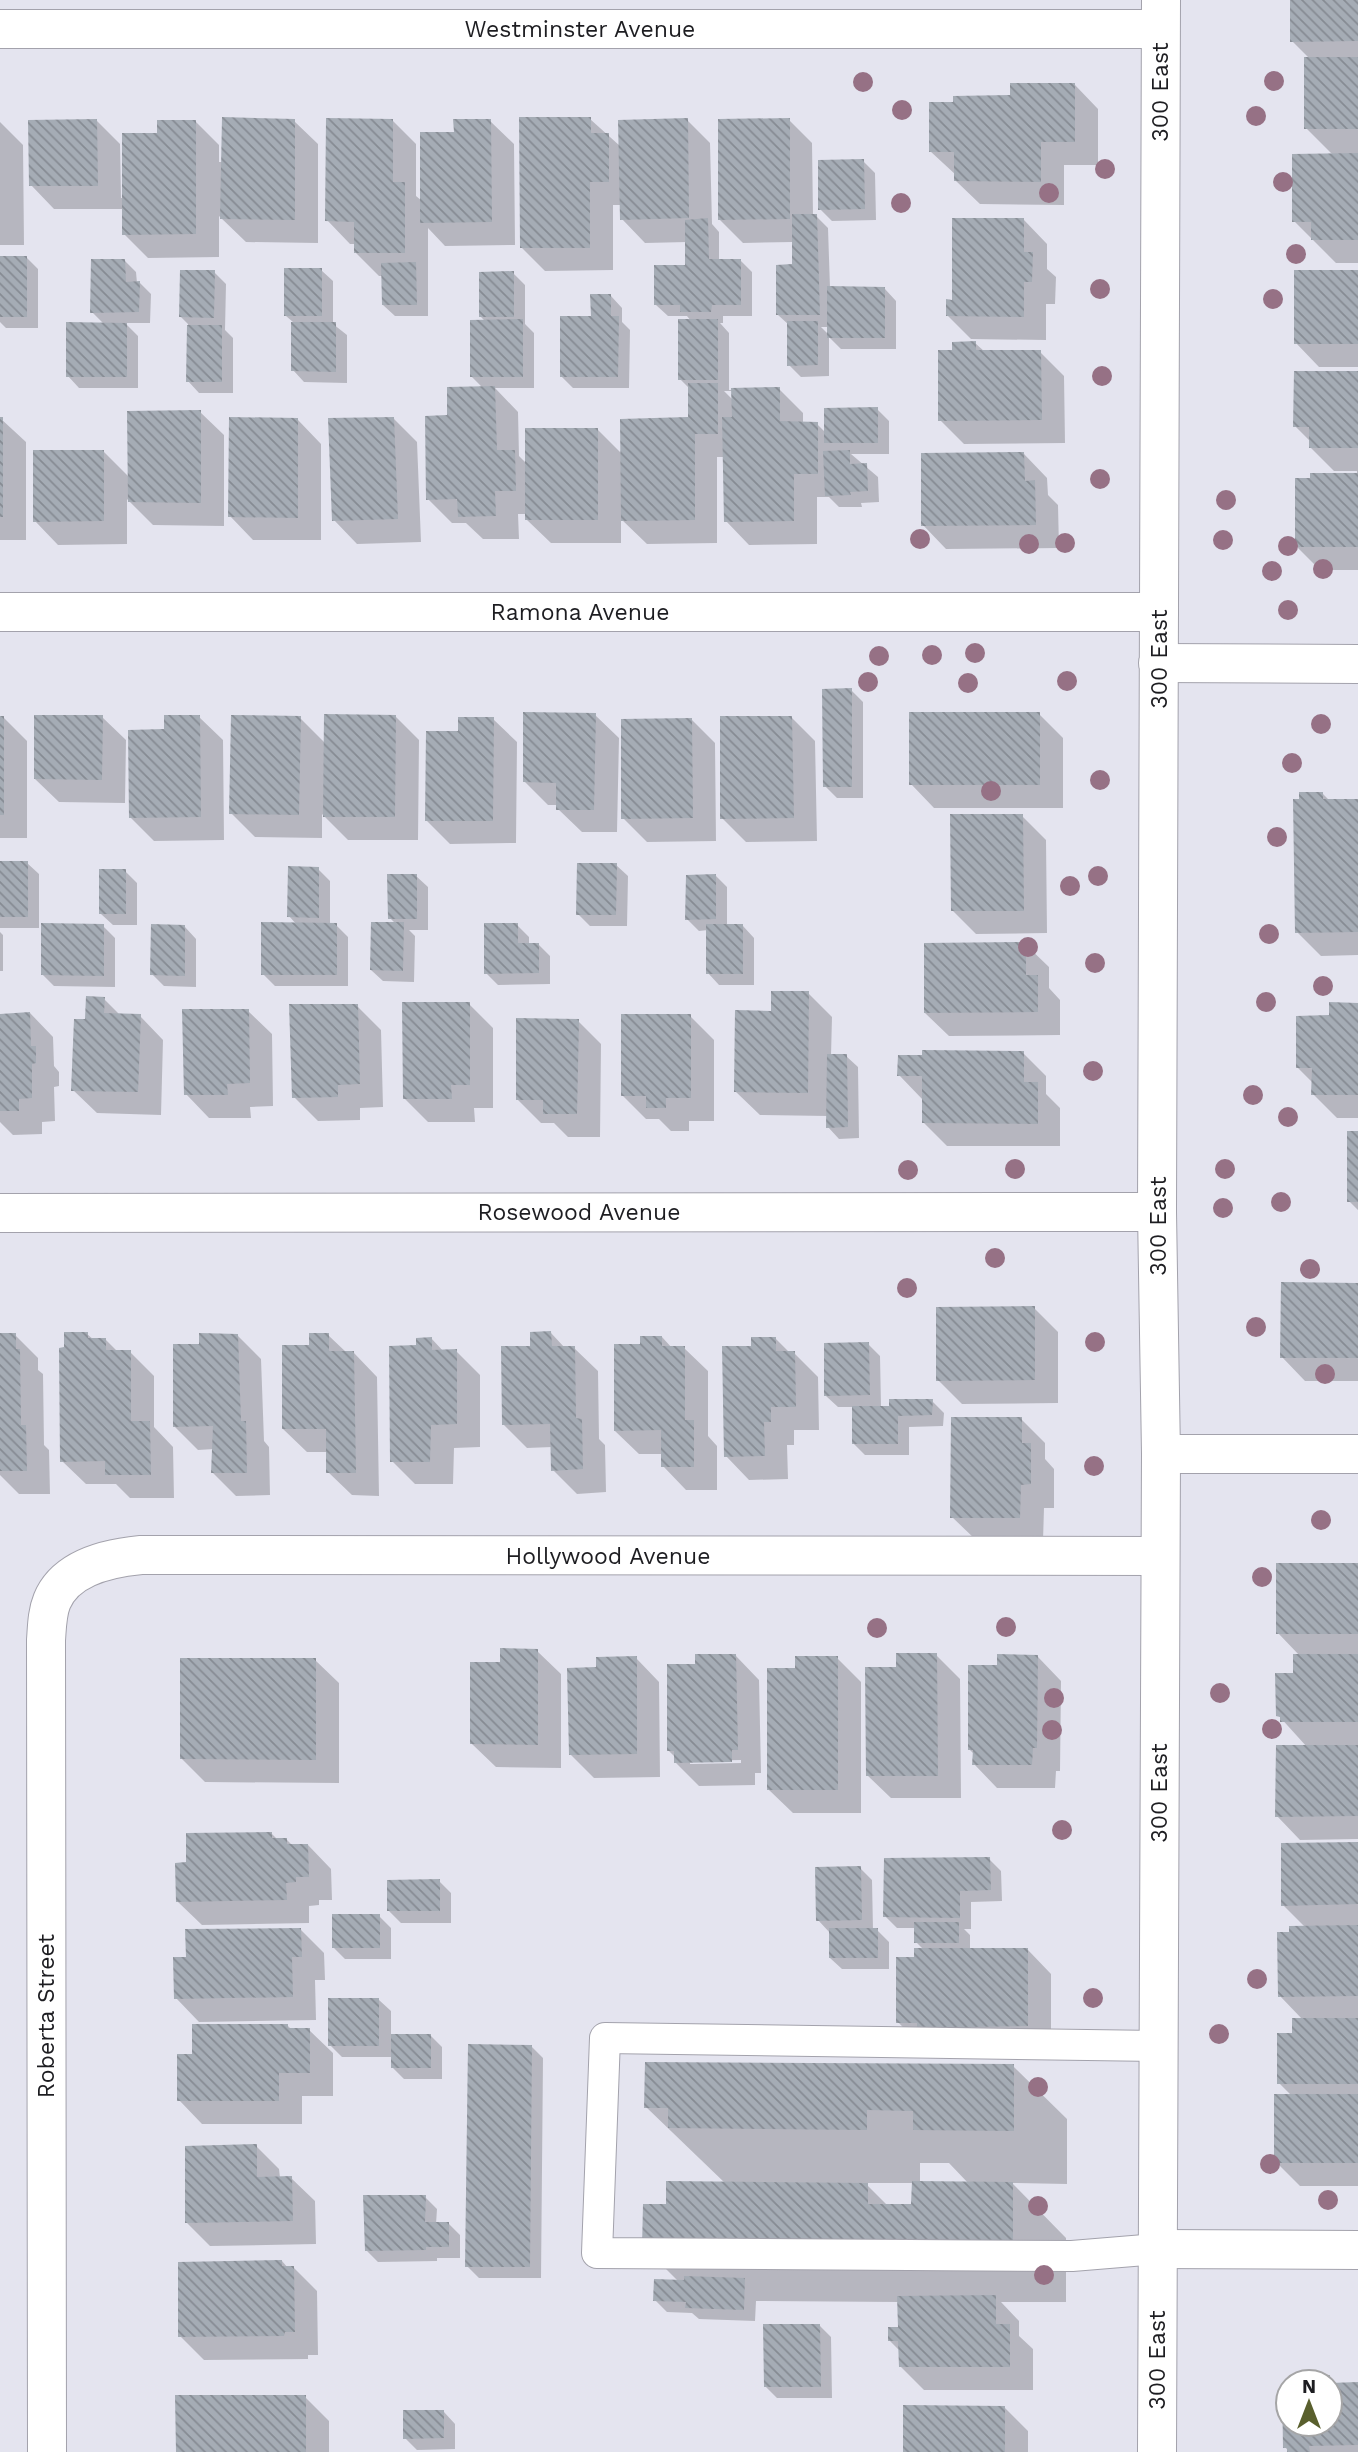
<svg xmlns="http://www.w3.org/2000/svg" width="1358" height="2452" font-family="'Work Sans',sans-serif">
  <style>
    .shadow { fill: #0003; fill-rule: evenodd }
    .building { fill: url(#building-back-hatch) }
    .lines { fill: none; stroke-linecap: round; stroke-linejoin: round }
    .lane-casing { stroke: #a3a2ac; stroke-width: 32 }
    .street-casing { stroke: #a3a2ac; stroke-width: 40 }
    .secondary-casing { stroke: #a3a2ac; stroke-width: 40 }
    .lane { stroke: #fff; stroke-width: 30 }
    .street { stroke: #fff; stroke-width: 38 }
    .secondary { stroke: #fff; stroke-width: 38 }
    .tree { fill: #967185 }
    .labels { text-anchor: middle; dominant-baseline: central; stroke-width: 5; stroke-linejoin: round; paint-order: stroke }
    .street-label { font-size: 23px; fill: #1d1d21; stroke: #fff }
  </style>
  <defs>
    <pattern id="building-back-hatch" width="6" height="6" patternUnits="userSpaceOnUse" patternTransform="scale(1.75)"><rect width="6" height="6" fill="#a5acb5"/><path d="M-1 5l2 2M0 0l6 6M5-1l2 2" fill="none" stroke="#868b93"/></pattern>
  </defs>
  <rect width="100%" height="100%" fill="#e4e4ef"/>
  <path class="shadow" d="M1358,0v263h-22l-42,-42 39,-66 -27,-27 4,-69 -18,-18z
    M1075,85l23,24v56h-34v40l-84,-1 -24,-23v-6l-26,-24 81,-54z
    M590,119l30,27 67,-26 23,23 2,81 7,8v29l21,-1 12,12v44h-29v7h-3l9,10v57l50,-1 24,24v10l14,1 9,9 51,-24 12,12v33h-38l27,23 1,25 -18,1 1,4h-23l-10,-10h-12v47l-68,1 -23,-24 -2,-64h-7v86l-70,1 -26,-25v24h-70l-24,-23v-6h-9l1,25h-36l-17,-16h-14l-24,-24 21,-83 34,-28 -12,-12 15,-54 -5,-5 32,-44 12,12v39l9,9v55h-39l23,24 1,44 8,8 70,-35 25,25 67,-35 1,-30 -10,-10 11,-58 -4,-5h-19l-12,-11 31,-38v-25l-42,1 -23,-24 -1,-14h-8v65l-68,1 -23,-23zM724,391h9v9z
    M789,120l23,23 1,73h3l12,12 2,60 55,1 11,12v48h-55l-12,-12v39l-28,1 -12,-12v-40l-11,-10 15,-49v-24l-50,1 -24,-24zM821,327h8v8z
    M97,121l23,23 1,54h3l34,-63 38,-13 23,23v17h4l71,-41 24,23v99l-72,-1 -27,-26v41l-71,1 -24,-24v-25h-70l-23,-24z
    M393,121l23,23v52l6,5 33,-67 35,-13 24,23 1,101 -70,1 -17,-18v88h-33l-12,-11v-29h-4l-24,-24v-8h-5l-23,-24z
    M0,122l23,23 1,100h-24z
    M863,161l12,12 1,47 -44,1 -12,-12z
    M1024,220l23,24v25l9,8 -1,27h-9v36l-75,-1 -23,-23 5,-14z
    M0,258h27l11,11v59h-32l-6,-6z
    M124,260l12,12 1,11 2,-1 12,12 -1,29h-25l13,13v52h-59l-11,-12 36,-52 -12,-12z
    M321,270l12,11v43l14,11v48l-43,-1 -11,-12v-48l-7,-6z
    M214,272l12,12 -1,46 8,8v55h-34l-11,-12v-57l-7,-7z
    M1358,272v95h-39l-23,-24z
    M611,296l11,12v14l8,8 -1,58h-56l-12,-12z
    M975,343l10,9h55l24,24 1,67 -101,1 -24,-24 14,-68z
    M1358,373v197h-38l-24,-24 61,-72v-3h-23l-24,-24v-6l-15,-15z
    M200,412l24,23v91l-71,-1 -26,-26v45l-69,1 -23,-24 69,-69 26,26z
    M0,418l26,24v98h-26z
    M393,418l24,24 4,100 -64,2 -23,-24z
    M298,420l23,24v96h-68l-23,-24z
    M1024,454l23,24 1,17 10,10 1,43 -113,1 -23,-24z
    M851,690l12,12v96h-26l-12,-12z
    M1039,714l24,24v70h-129l-23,-24z
    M595,715l24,23 -2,94h-35l-24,-23v-4h-10l-24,-24z
    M102,717l24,23 -1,63 -66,-1 -24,-23z
    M199,717l24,23 1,100 -70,1 -24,-24 36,-87z
    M396,717l23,23 -1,100h-70l-26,-26v24l-67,-1 -24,-24 69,-95 25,25z
    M0,718h4l23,23v97h-27z
    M792,718l23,23 2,100 -71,1 -24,-24z
    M493,719l24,23 -1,101 -66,1 -23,-23 33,-89z
    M691,719l24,24 1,98 -69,1 -24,-24z
    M1323,794l7,7 28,1v153l-37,1 -24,-24z
    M1022,816l24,24 1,93 -71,1 -23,-23z
    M0,863h27l12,11v54h-39z
    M616,865l12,11 -1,50h-37l-12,-12z
    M318,869l12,12v44h6l12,12v49h-73l-12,-12 34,-49 -8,-9z
    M125,871l12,12v42h-24l-12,-11z
    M416,876l12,11v43h-19l6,6 -1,46 -31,-1 -12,-11 25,-46 -6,-6z
    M716,876l11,11v39h16l11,12v47h-35l-11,-12v-43l-9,1 -12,-12z
    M517,925l12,12v7h9l12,12v28l-52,1 -12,-12z
    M103,926l12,12v49l-61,-1 -12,-12z
    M185,927l11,12v48l-32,-1 -12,-12z
    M0,932l3,3v36h-3z
    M1025,944l24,23v21l11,12v35l-111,1 -24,-23z
    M808,993l24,24 -1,39h15l12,11 1,71 -20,1 -11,-12v-11l-68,-1 -24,-23 36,-80z
    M104,999l17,17h19l23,24 -2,75 -64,-2 -24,-23 14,-69z
    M469,1004l24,24v80h-19l1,14h-47l-24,-24z
    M1358,1004v114h-21l-24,-24v-11l-15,-15 33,-51z
    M357,1006l24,24 2,77 -23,1v12l-42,1 -24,-24z
    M248,1011l24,23 1,72 -23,1 1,11h-42l-23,-24z
    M30,1013l23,24 1,29 5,6v14l-5,1 1,34 -13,1v12l-29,1 -13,-13v-107z
    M690,1016l24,24v81h-25v10h-18l-12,-12h-13l-24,-24z
    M578,1021l23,23 -1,93h-32l-14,-14h-13l-24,-24z
    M1023,1053l23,23v18l14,14v38h-113l-24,-24v-22l-24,-25z
    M1358,1133v77l-9,-9z
    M1358,1285v96h-53l-23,-24z
    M1034,1308l24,24v71l-96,1 -24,-24z
    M551,1333l14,15h9l24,23 1,68 6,6 1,47 -29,2 -24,-24 -1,-23 -25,1 -24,-24 29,-76z
    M87,1334l7,6h12l12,12h12l24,24v51l19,20 1,51h-44l-14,-14h-30l-24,-23z
    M0,1335h15l23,23v12l5,4 1,71 5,5 1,44h-31l-19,-19z
    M328,1335l19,18h7l23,24 2,119 -27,-1 -24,-23v-20h-21l-24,-23 28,-82z
    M238,1336l23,23 3,82 5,6 1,48 -34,1 -23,-23 1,-24 -16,1 -24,-24 26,-80z
    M662,1337l10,11h12l24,23v65l9,10v44h-31l-23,-24v-12h-24l-24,-23 27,-85z
    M431,1338l13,14 12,-1 24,24v72l-26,1 -1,36h-38l-23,-23 26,-114z
    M775,1338l15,15h4l24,24 1,53h-25v15h-7l1,34 -39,1 -23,-24z
    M868,1344l12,12 1,51 51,-6 12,12 -1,13 -34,1v28h-44l-12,-12v-36h-15l-12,-11z
    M1021,1419l24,24v16l9,10v39h-10l-1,33 -67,-1 -24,-23z
    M1358,1565v274l-58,1 -23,-24 30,-69 -29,-32 22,-59 -22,-23z
    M537,1651l24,23v94l-65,-1 -24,-23 30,-81z
    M936,1655l24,24 1,119h-70l-24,-23 31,-106z
    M736,1656l23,24 2,93h-6v12l-56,1 -24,-24v-5l-7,-7zM741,1760v3l-51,1v-3z
    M1038,1657l23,24 -1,90h-4l-1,17h-58l-23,-24v-10l-5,-5 30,-82z
    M636,1658l23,24 1,95 -66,1 -23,-23 27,-86z
    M837,1658l24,24v131h-68l-24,-23 28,-120z
    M315,1660l24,23v100l-134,-1 -24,-24z
    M271,1833l7,7h9l5,5h16l23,24 1,31h-13v5l-10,1v17l-107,2 -24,-23 10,-38z
    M1358,1844v342h-58l-24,-24 16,-66 -13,-13 15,-49 9,-14 -23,-24 11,-63 15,-5 -23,-23z
    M989,1859l12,12 1,30 -31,1v27h-7l6,6v15h58l23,24v75l-130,-3 -23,-24 18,-63 8,-9 -8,-8v-14h-19l-12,-12z
    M860,1868l12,12 1,50h4l12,12v27h-47l-12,-11v-25l-12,-13z
    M439,1881l12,12v30h-50l-12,-12z
    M379,1916l12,12v31h-46l-11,-11z
    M301,1930l23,23 1,27h-10l1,40 -117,2 -23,-24 12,-39z
    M379,2000l12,11v24h39l12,12v32h-38l-12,-12v-10h-50l-12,-12z
    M287,2025l5,5h17l24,23v43h-31v28h-100l-23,-24 15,-44z
    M531,2046l12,12 -2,220h-62l-12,-12z
    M1013,2066l54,53v65l-55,-1 54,55v64h-65l18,19v15l14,13v41h-109l-24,-24v-15l-10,-10 10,-13 -1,-26 -143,-1 -1,20 -56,-2 -7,-6 -25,-1 -12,-12 23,-19 -34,-34 24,-42 58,-21 -80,-77zM920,2163h29l20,21 -49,-1zM865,2183h49l-1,22h-26z
    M256,2146l23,23 1,9h11l24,23 1,43 -106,2 -24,-24z
    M425,2197l12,12 -1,15h13l11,11v23h-23v3l-59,1 -11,-11z
    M282,2261l6,7h6l23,23 1,64h-10v4l-104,1 -24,-24z
    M820,2326l11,11 1,61h-55l-12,-12z
    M1329,2377l7,7h22v68h-69l-4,-5 3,-61v38h42v-42h-18z
    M305,2397l24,24v31h-151z
    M1004,2407l24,24v21h-124z
    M444,2412l11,12v25l-38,1 -12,-12z"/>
  <path class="building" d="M1290,0h68v41l-68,1z
    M1304,57h54v72h-54z
    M1010,83h65v59h-34v40l-87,-1v-29h-25v-50h24v-6l57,-1z
    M222,117l73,2v101l-75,-1z
    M519,117h72v16h18v49h-19v66h-70z
    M326,118l67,1v63h12v71h-51v-31l-29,-1z
    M688,118l1,100 -69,2 -2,-100z
    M790,118v101l-72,1v-101z
    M97,119l1,67h-69l-1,-66z
    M453,119h38l1,103 -72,1v-91h34z
    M157,120h39v114l-74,1v-102h35z
    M1358,153v87h-47v-18h-19v-68z
    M864,159l1,50 -47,1v-50z
    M792,214h25l3,101h-44v-50l16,-1z
    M708,218l1,41h32v46h-29l-1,7h-31v-7h-26v-40h31v-45z
    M952,218h72v34h9l-1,30h-8v35l-78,-1v-17l6,1z
    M0,256h27v61h-27z
    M91,259h34l1,23 14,-1 -1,31 -49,1z
    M416,262l1,43h-35l-1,-42z
    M284,268h38v48h-38z
    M180,270h35l-1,48 -35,-1z
    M1294,270h64v74h-64z
    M514,271v46h-35v-45z
    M827,286l58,1v51h-58z
    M590,294h21v22h8l-1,61h-58v-61h31z
    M523,319v58h-53v-57z
    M678,319h40v61h-40z
    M787,321h31v44l-31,1z
    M66,322l61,1v54h-61z
    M291,322h45v50l-45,-1z
    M187,325h35v57h-36z
    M976,341v9h65l1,70 -104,1v-71h14v-8z
    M1294,371h64v77h-49v-21h-16z
    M688,383h30v51h-23v86l-74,1 -1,-102 68,-2z
    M495,386l2,64h18l1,41h-21l1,25 -38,1 -1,-18 -31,1 -1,-84 22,-1v-28z
    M780,387v34l38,1v52h-24v47l-70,1 -2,-105h10l-1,-29z
    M878,407v36h-54v-35z
    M201,410v93l-73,-1 -1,-91z
    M0,417h3v100h-3z
    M229,417l69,1v100l-70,-1z
    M394,417l4,102 -66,2 -4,-103z
    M525,428h73v92h-73z
    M33,450h71v71l-71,1z
    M850,450v14l17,-1 1,28 -18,1 1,3 -26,1 -2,-45z
    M1024,452l1,29 10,-1 1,45 -115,1v-73z
    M1310,473h48v74h-63v-69h15z
    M852,688v99h-29l-1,-98z
    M523,712l73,1 -2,97h-38v-27l-33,-1z
    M909,712h131v73h-131z
    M324,714l72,1 -1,102h-72z
    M34,715h69l-1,65 -68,-1z
    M164,715h36l1,102 -72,1 -1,-88 36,-1z
    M231,715l70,1 -2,99 -70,-1z
    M0,716h4v99h-4z
    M720,716h72l2,102 -74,1z
    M458,717h36l-1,104h-68l1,-90h32z
    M692,718l1,100 -72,1v-100z
    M1299,792h24v7h35v133l-63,1 -2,-134h6z
    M950,814h73l1,97h-73z
    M0,861h28v56h-28z
    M577,863h40l-1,52h-40z
    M288,866l31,1v51l-32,-1z
    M99,869h27v45h-27z
    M387,874h30v45h-29z
    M716,874v45l-31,1 1,-45z
    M261,922l76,1v52h-76z
    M371,922h33l-1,49 -33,-1z
    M41,923l63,1v52l-63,-1z
    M484,923h34v20h21v30l-55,1z
    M151,924l34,1v51l-35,-1z
    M706,924h37v50h-37z
    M1026,942v33h12v37l-114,1v-70z
    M771,991h38l-1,102 -74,-1 1,-82 36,1z
    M86,996l19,1 -1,16 37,1 -3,78 -67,-1 3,-72h11z
    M402,1002h68v83h-19l1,14h-49z
    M1329,1002l29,1v92h-47l1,-27h-16v-52l33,-1z
    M289,1004h69l2,80 -22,1v12l-46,1z
    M182,1009h67l1,74 -23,1 1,11h-44z
    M30,1012l1,34h5v17l-4,1v34l-13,1v12h-19v-97z
    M621,1014h70v84h-25v10h-20v-12h-25z
    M516,1018l63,1 -2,95h-34v-14h-27z
    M922,1050l102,1v31h14v42l-116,-1v-47h-25l1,-21h24z
    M827,1054h20l1,73 -22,1z
    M1347,1131h11v71h-11z
    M1281,1282l77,1v75h-78z
    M1035,1306v74l-99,1v-74z
    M551,1331l1,15h23l1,72 6,1 1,50 -32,2 -1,-47 -48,1 -1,-79h29v-14z
    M64,1332h24v6h18v12h25v71h19l1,54h-46v-14l-45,1 -1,-114 5,-1z
    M0,1333h16v16h4l1,76h5l1,46h-27z
    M199,1333l39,1 3,87h5l1,52h-36l2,-47 -40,1v-83h26z
    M309,1333h20v18h25l2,122h-30v-44h-44v-84h27z
    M640,1336h22v10h23v74h9v47h-33v-37l-47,1v-87h26z
    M432,1337v13l25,-1v75l-26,1 -1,37h-40l-1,-116 27,-1v-7z
    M751,1337h25v14h19l1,56h-25v15h-7l1,34 -41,1 -2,-111h29z
    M869,1342l1,53 -46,1v-53z
    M889,1399h44l-1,16 -34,1v28h-46v-38h37z
    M951,1417h71v26h9v41l-10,1 -1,33h-70z
    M1276,1563h82v71h-82z
    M500,1648l38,1v96l-68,-1v-82h30z
    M896,1653h41l1,123h-72l-1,-109h31z
    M695,1654h41l2,96h-6v12l-58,1v-12h-7v-87h28z
    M997,1654l41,1 -1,93h-4l-1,17h-60l1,-15h-5v-85h29z
    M1293,1654h65v68h-78v-5l-4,-1 -1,-43h18z
    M637,1656v98l-68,1 -2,-87 29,-1v-10z
    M795,1656h43v134h-71v-122h28z
    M180,1658h136v102l-136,-1z
    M1276,1745h82v71l-83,1z
    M272,1832v6h15v6h21l1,33h-13v5l-10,1 1,17 -111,2 -1,-39 11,-1v-29z
    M1358,1842v62l-77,2v-63z
    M990,1857l1,33 -31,1v27l-77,-1 1,-59z
    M861,1866l1,54 -46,1 -1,-54z
    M440,1879v32h-53v-31z
    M332,1914h48v34h-48z
    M914,1922h45v21h-45z
    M1358,1925v71l-80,1 -1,-65h12v-6z
    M301,1928l1,29h-10l1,40 -119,2 -1,-42h13l-1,-28z
    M829,1928h49v30h-49z
    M914,1948h114v78l-57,1v4l-38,1v-5h-16v-4h-21v-66h18z
    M328,1998h51v48h-51z
    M1292,2018h66v66h-81v-51h15z
    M192,2024h96v4h22v45h-31v28h-102v-47h15z
    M391,2034h40v34h-40z
    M468,2044l64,1 -2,222h-65z
    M645,2062l369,2v67l-101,-1v-19l-46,-1v20l-199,-2v-20h-24z
    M1274,2094h84v69h-84z
    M257,2144v33l35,-1 1,45 -108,2v-77z
    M666,2181l202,2v21h43l1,-23 101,1v67l-371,-1 1,-44h23z
    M363,2195h63l-1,27h24v25h-23v3l-61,1z
    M282,2260v6h12l1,66h-10l-1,4 -106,1v-75z
    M684,2276l61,2 -1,32 -59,-2 1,-6 -33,-1 1,-22 30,1z
    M996,2295v29h14v43h-111l-1,-26h-10v-14h10l-1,-31z
    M763,2324h57l1,63h-57z
    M1310,2375h20v7h-20z
    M1358,2382v63l-49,1 1,6h-23v-4h-4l-1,-64h6v40h42v-41z
    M175,2395h131v57h-130z
    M903,2405l102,1v46h-102z
    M403,2410h41v28l-41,1z"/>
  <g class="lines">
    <defs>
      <path id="lane" d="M1157,2249l-85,7 -475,-3 8,-215 553,8"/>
      <path id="street" d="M0,29h1160
        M0,612h1159
        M1158,663l200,1
        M0,1213l1157,-1
        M1161,1454h197
        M1157,2249l201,1
        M47,2452l-1,-812c1,-13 1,-27 6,-39 14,-34 57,-43 89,-46l1019,1"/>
      <path id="secondary" d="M1157,2452l4,-998 -4,-242 4,-1212"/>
    </defs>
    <use href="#lane" class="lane-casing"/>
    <use href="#street" class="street-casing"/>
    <use href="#secondary" class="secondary-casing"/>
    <use href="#lane" class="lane"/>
    <use href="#street" class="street"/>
    <use href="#secondary" class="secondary"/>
  </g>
  <g class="tree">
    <circle cx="1274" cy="81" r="10"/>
    <circle cx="863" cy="82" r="10"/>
    <circle cx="902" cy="110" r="10"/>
    <circle cx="1256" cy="116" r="10"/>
    <circle cx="1105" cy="169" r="10"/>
    <circle cx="1283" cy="182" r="10"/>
    <circle cx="1049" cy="193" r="10"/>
    <circle cx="901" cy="203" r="10"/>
    <circle cx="1296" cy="254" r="10"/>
    <circle cx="1100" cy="289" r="10"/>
    <circle cx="1273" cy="299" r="10"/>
    <circle cx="1102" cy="376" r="10"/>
    <circle cx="1100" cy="479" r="10"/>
    <circle cx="1226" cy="500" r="10"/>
    <circle cx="920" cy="539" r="10"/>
    <circle cx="1223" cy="540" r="10"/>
    <circle cx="1065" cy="543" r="10"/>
    <circle cx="1029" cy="544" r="10"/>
    <circle cx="1288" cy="546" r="10"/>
    <circle cx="1323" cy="569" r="10"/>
    <circle cx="1272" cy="571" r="10"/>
    <circle cx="1288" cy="610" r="10"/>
    <circle cx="975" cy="653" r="10"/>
    <circle cx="932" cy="655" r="10"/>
    <circle cx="879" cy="656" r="10"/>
    <circle cx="1067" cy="681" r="10"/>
    <circle cx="868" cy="682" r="10"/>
    <circle cx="968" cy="683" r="10"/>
    <circle cx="1321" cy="724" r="10"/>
    <circle cx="1292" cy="763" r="10"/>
    <circle cx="1100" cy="780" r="10"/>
    <circle cx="991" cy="791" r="10"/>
    <circle cx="1277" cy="837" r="10"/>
    <circle cx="1098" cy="876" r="10"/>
    <circle cx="1070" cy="886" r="10"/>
    <circle cx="1269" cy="934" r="10"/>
    <circle cx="1028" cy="947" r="10"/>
    <circle cx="1095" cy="963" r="10"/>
    <circle cx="1323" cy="986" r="10"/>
    <circle cx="1266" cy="1002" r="10"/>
    <circle cx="1093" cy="1071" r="10"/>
    <circle cx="1253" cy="1095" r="10"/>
    <circle cx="1288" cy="1117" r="10"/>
    <circle cx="1015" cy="1169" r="10"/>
    <circle cx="1225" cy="1169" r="10"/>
    <circle cx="908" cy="1170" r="10"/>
    <circle cx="1281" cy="1202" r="10"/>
    <circle cx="1223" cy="1208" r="10"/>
    <circle cx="995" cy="1258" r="10"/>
    <circle cx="1310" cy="1269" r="10"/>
    <circle cx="907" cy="1288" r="10"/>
    <circle cx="1256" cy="1327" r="10"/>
    <circle cx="1095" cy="1342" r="10"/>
    <circle cx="1325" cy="1374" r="10"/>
    <circle cx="1094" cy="1466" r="10"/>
    <circle cx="1321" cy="1520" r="10"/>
    <circle cx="1262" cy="1577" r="10"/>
    <circle cx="1006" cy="1627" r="10"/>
    <circle cx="877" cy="1628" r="10"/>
    <circle cx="1220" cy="1693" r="10"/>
    <circle cx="1054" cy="1698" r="10"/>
    <circle cx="1272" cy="1729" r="10"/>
    <circle cx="1052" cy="1730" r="10"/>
    <circle cx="1062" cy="1830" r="10"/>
    <circle cx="1257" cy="1979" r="10"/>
    <circle cx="1093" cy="1998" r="10"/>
    <circle cx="1219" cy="2034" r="10"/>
    <circle cx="1038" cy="2087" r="10"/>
    <circle cx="1270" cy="2164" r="10"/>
    <circle cx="1328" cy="2200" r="10"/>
    <circle cx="1038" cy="2206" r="10"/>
    <circle cx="1044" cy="2275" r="10"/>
  </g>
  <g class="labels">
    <g class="street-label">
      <text x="580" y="29">Westminster Avenue</text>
      <text transform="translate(1160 92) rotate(-90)">300 East</text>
      <text x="580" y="612">Ramona Avenue</text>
      <text transform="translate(1159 659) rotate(-90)">300 East</text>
      <text x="579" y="1212">Rosewood Avenue</text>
      <text transform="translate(1158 1226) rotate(-90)">300 East</text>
      <text x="608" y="1556">Hollywood Avenue</text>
      <text transform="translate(1159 1793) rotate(-90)">300 East</text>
      <text transform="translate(46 2016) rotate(-90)">Roberta Street</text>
      <text transform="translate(1157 2360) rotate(-90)">300 East</text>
    </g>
  </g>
  <g transform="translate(1309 2403)"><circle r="33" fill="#ffffff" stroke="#a5a5a6" stroke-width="2"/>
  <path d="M0-5L12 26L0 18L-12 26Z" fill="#595f2d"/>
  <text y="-10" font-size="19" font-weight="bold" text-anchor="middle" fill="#1d1d21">N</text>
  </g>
</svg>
